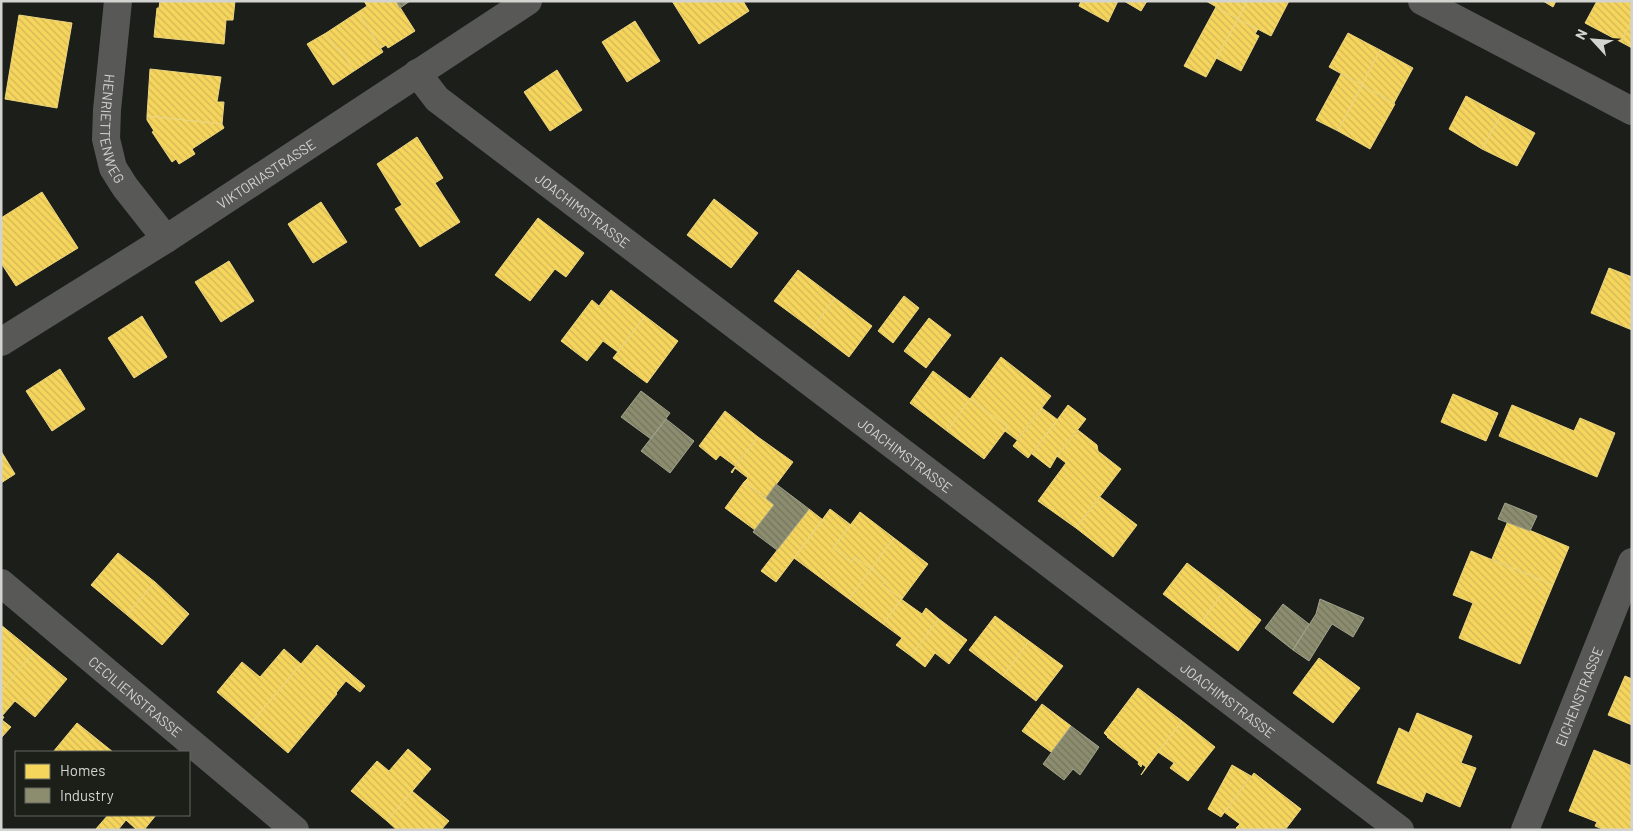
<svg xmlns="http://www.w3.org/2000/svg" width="1633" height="831" font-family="Barlow,sans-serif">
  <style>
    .homes { fill: url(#homes-back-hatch); stroke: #ecd57f }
    .industry { fill: url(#industry-back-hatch); stroke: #a1a28b }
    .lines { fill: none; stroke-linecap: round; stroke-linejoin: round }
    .minor { stroke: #585957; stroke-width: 28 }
    .labels { text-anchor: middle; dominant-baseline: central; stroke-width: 5; stroke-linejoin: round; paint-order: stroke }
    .street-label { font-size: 14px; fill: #d3d4d0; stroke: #1c1f18 }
  </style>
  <defs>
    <pattern id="homes-back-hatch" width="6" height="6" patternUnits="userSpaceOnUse" patternTransform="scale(1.25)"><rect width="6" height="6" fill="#f6d55c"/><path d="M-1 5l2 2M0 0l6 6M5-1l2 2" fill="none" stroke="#d1b756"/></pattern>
    <pattern id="industry-back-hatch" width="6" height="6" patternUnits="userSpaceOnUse" patternTransform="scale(1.25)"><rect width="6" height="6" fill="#8c8c6e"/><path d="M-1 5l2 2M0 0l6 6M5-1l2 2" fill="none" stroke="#757560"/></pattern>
  </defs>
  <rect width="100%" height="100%" fill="#1c1e19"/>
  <path class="homes" d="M160,1h75l-2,19h-7l-2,24 -70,-7 3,-29h2z
    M364,1h32l19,30 -27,17 -2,-3 -5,3 -23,-36 9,-6z
    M672,1h71l6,10 -50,33z
    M1081,1h37l-10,21 -29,-16z
    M1124,1h23l-6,10z
    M1206,1h41l-9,18z
    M1247,1h42l-18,35 -33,-17z
    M1543,1h13l-3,6z
    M1597,1h32l3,2v17l-11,22 -36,-19z
    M1216,7l22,12 -32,58 -22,-11z
    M358,12l25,40 -29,19 -15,-23 -2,2 -11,-17z
    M19,15l53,8 -15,85 -52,-9z
    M1238,19l20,10 -3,5 4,2 -18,35 -25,-13z
    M1632,20v28l-11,-6z
    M635,21l25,40 -33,21 -25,-40z
    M326,33l11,17 2,-2 15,23 -21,14 -26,-41z
    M1348,33l32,17 -18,35 -33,-18z
    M1380,50l33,18 -19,35 -32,-18z
    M150,69l71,8 -4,25h7l-2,22 -75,-8z
    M557,70l25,40 -32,21 -26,-39z
    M1341,74l21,11 -24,46 -22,-11z
    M1362,85l33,19 -25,45 -32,-18z
    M1466,96l35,19 -19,34 -33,-20z
    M1501,115l34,18 -18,33 -35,-17z
    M147,116l75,8 2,4 -32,21 3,5 -16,10 -3,-5 -4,3 -20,-30 2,-1 -7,-11z
    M417,137l26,41 -8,5 25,39 -40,25 -25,-38 7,-4 -25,-41z
    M42,192l36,56 -62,38 -15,-23v-45z
    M714,199l44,34 -27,35 -44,-33z
    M321,202l26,40 -34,21 -25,-39z
    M538,218l46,35 -18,24 -11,-8 -25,32 -35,-26z
    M229,261l25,40 -33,21 -26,-40z
    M1609,268l23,9v53l-41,-17z
    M798,270l37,28 -23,31 -38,-28z
    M611,290l34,26 -27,36 -15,-11 -16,20 -26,-20 31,-41 7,6z
    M904,296l15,12 -26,35 -15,-12z
    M835,298l37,28 -23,31 -37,-28z
    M142,316l25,41 -33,21 -26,-40z
    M645,316l33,25 -31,42 -34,-25z
    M929,318l22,17 -25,33 -22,-17z
    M1001,357l50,39 -34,44 -12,-9 3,-4 -38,-28z
    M60,369l25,40 -33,22 -26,-40z
    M933,371l37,28 -23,32 -37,-28z
    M1453,394l45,19 -12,28 -45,-19z
    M970,399l38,28 -24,32 -37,-28z
    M1068,405l18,14 -29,37 -7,12 -18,-14z
    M1512,405l62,26 6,-13 35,15 -18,44 -98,-41z
    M1042,408l16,12 -30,38 -15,-12z
    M725,411l33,26 -23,29 -15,-11 -4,5 -17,-14z
    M1078,430l19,15 1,6 23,18 -45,59 -38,-27 28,-38 -9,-7z
    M758,437l35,25 -27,36 -22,-16 4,-4 -13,-10 -3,5 -1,-1z
    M1,451l14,23 -14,9z
    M744,482l30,23 -19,25 -30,-22z
    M1100,497l37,28 -24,32 -37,-29z
    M809,509l14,11 -47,62 -15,-11z
    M830,509l21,16 -18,23 19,14 3,-5 16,12 -22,30 -55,-41z
    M860,512l34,26 -23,31 -16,-12 -3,5 -19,-14z
    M1508,521l61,26 -16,38 -61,-26z
    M894,538l34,26 -26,35 -20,-14 4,-4 -15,-12z
    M1471,551l82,34 -33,79 -61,-26 14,-35 -20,-8z
    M118,553l37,29 -28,33 -36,-30z
    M1187,563l37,28 -23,32 -38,-29z
    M871,569l15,12 -4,4 20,14 -19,25 -34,-25z
    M155,582l34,32 -27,31 -35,-30z
    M1224,591l37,29 -23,31 -37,-28z
    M901,599l21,15 4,-6 13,11 -28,37 -15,-11 6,-7 -19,-14z
    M995,616l34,25 -26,35 -34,-26z
    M939,619l28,21 -18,24 -14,-11 -10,14 -14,-11z
    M1,625l33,27 -33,39z
    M1029,641l34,25 -27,35 -33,-25z
    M317,645l48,41 -5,6 -14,-11 -10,12 1,1 -49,59 -36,-31z
    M284,649l17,15 -49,58 -35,-30 25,-30 18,15z
    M34,652l33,27 -32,38 -20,-16 -13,15 2,1 -2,3 9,7 -10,11v-47z
    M1319,658l41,30 -27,35 -40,-30z
    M1625,676l7,3v46l-24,-10z
    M1138,688l44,33 -41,54 5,-8 -4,-3 -1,3 -3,-3 1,-2 -32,-25h1l-4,-4z
    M1042,704l29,22 -20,26 -29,-21z
    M1417,713l55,23 -11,27 15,5 -16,39 -34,-15 -4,10 -45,-19 22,-55 10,5z
    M1182,721l33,26 -27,34 -18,-13 4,-5 -16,-11z
    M77,723l36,29h-60z
    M408,749l23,20 -44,52 -36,-30 26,-30 12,10z
    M1594,750l38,16v64h-27l-10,-4 2,-4 -28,-11z
    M1232,765l19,11 -30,41 -13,-8z
    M1254,773l47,36 -16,21h-47l-2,-2 4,-4 -16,-12z
    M412,791l37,30 -8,9h-44l-10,-9z
    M108,815h48l-12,15h-7l-11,-10 -8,10h-23z"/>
  <path class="industry" d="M396,1h14l-10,7z
    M641,391l29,22 -19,26 -30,-22z
    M666,419l28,22 -24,32 -29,-22z
    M776,484l33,25 -32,41 -24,-18 21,-27 -8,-7z
    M1505,503l32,13 -7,15 -32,-12z
    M1320,599l44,19 -11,19 -21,-13 -23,37 -16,-11 23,-36z
    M1283,604l26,20 -16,26 -28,-22z
    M1071,726l28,21 -19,28 -7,-6 -9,11 -21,-16z"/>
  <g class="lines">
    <g class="minor">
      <path id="s1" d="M118,1l-11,109 -1,29 7,29 12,19 41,52"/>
      <path d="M1422,1l210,110"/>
      <path id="s2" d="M417,73l20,26 963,731"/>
      <path id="s3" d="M1,342l165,-103 362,-238"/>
      <path id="s4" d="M1,583l294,247"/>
      <path id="s5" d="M1525,830l107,-268"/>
    </g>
  </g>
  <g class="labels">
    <g class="street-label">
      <text stroke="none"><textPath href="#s1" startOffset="129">HENRIETTENWEG</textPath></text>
      <text stroke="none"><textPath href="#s3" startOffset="314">VIKTORIASTRASSE</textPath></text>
      <text stroke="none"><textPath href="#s2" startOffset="216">JOACHIMSTRASSE</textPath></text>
      <text stroke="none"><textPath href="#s2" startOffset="621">JOACHIMSTRASSE</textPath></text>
      <text stroke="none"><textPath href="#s5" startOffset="144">EICHENSTRASSE</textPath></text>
      <text stroke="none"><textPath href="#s4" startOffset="176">CECILIENSTRASSE</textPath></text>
      <text stroke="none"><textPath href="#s2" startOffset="1026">JOACHIMSTRASSE</textPath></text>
    </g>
  </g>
  <rect width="1633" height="831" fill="none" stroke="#d3d4d0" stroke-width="5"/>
  <rect x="15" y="751" width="175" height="65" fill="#1c1f18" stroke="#656762"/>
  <rect x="25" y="764" width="25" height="15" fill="#f6d55c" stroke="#656762"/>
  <text x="60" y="776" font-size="15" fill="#d3d4d0">Homes</text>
  <rect x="25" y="788" width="25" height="15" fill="#8c8c6e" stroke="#656762"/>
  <text x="60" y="801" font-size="15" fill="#d3d4d0">Industry</text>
  <g transform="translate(1593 40) rotate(296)" stroke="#1c1f18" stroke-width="4" paint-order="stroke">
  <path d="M0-4L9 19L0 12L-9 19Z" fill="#d3d4d0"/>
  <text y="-8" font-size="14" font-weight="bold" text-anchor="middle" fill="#d3d4d0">N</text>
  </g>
</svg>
